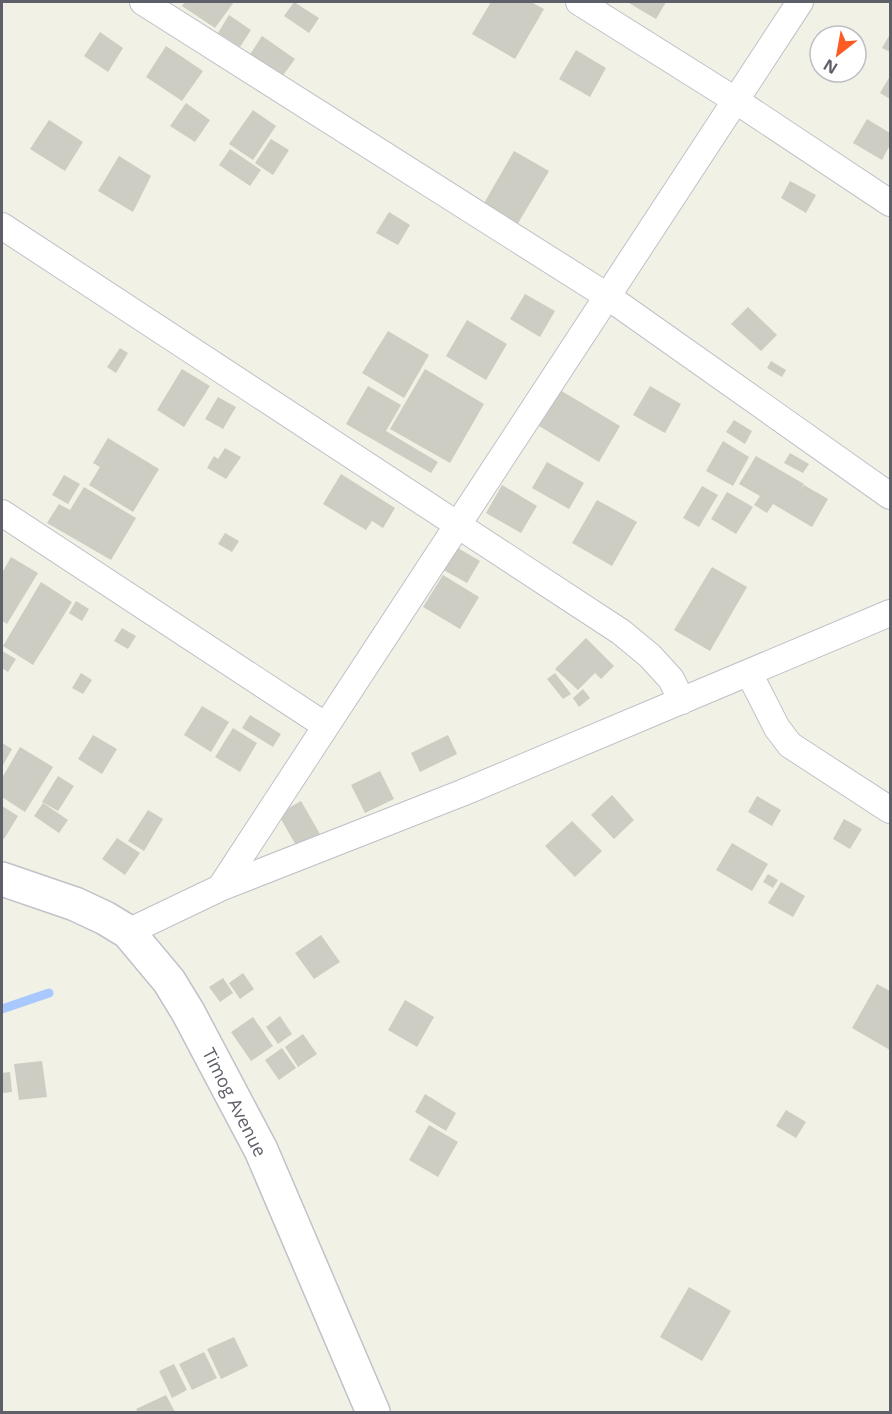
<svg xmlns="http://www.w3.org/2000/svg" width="892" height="1414" font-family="'Open Sans',sans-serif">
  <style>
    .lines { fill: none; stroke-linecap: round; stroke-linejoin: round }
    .stream { stroke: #a8c8ff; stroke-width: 9 }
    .building { fill: #cecdc4 }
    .street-casing { stroke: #bfc1c8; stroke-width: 28 }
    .secondary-casing { stroke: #c0c2ca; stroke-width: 36 }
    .street { stroke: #fff; stroke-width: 26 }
    .secondary { stroke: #fff; stroke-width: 33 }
    .labels { text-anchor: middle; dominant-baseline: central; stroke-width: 5; stroke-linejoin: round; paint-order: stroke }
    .street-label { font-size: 18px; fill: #5d6068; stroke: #fff }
  </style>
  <rect width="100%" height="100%" fill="#f1f1e6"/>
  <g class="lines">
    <path class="stream" d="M2,1009l47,-16"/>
  </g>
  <path class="building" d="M185,2h49l-19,26 -33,-22z
    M294,2l25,16 -10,15 -25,-17z
    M491,2h40l13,7 -29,50 -43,-25z
    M630,2h36l-10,17 -27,-16z
    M229,15l22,15 -11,17 -22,-14z
    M100,32l23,16 -15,24 -24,-16z
    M890,34v18l-8,-4z
    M262,36l33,23 -14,19 -32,-22z
    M166,46l37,25 -21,30 -36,-24z
    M576,50l30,18 -16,29 -31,-18z
    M890,76v23l-10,-6z
    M186,103l24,17 -15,22 -25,-16z
    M253,110l23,16 -23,34 -24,-16z
    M867,119l23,14v12l-8,15 -29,-17z
    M49,120l34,22 -18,29 -35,-22z
    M271,139l18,11 -16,25 -18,-12z
    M230,149l31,21 -11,16 -31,-21z
    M514,151l35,20 -32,54 -34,-20z
    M119,156l32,20 -18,36 -35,-21z
    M790,181l26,14 -10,18 -25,-15z
    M389,212l21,13 -12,20 -22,-12z
    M525,294l30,17 -15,26 -30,-18z
    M748,307l29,28 -16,16 -30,-27z
    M467,320l40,24 -21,36 -40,-24z
    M388,331l41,24 -25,43 -42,-25z
    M120,348l8,5 -12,20 -9,-6z
    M771,361l15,9 -4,7 -15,-9z
    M182,369l28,17 -26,41 -27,-17z
    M425,369l59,35 -34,59 -60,-34z
    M368,386l33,19 -15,26 52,31 -7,11 -85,-49z
    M650,386l31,18 -16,29 -32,-18z
    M560,390l60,36 -21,36 -60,-36z
    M218,397l18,10 -13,22 -18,-10z
    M734,420l18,11 -7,13 -19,-12z
    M108,438l51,31 -26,43 -44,-27 11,-18 -7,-4z
    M723,441l26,16 -16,29 -27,-15z
    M225,448l16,9 -15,22 -19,-11 7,-12 4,3z
    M790,453l19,11 -6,9 -19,-10z
    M756,456l48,28 -5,7 5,-6 24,14 -16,28 -39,-23 -6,9 -13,-8 6,-9 -21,-12z
    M547,462l37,21 -15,26 -37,-21z
    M341,474l54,34 -12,20 -11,-7 -6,9 -43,-26z
    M64,475l16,9 -12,20 -16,-9z
    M502,485l35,21 -16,27 -35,-20z
    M702,486l16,9 -19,32 -16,-9z
    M84,487l52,31 -25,42 -64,-37 12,-19 11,6z
    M727,492l26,15 -17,27 -25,-15z
    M597,500l40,22 -25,44 -40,-23z
    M225,533l14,8 -7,11 -14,-8z
    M453,545l27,16 -13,22 -27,-15z
    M11,557l27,16 -31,51 -5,-3v-48z
    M712,567l35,20 -37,64 -36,-21z
    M443,575l36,22 -19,32 -37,-22z
    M41,582l31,20 -39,63 -30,-19z
    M76,601l13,8 -7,12 -13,-8z
    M122,628l14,8 -8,13 -14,-8z
    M586,638l28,28 -13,13 -6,-6 -17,17 -23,-21z
    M2,651l14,8 -8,13 -6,-4z
    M81,673l11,7 -9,14 -11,-6z
    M555,673l16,21 -8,5 -16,-20z
    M583,689l7,9 -11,9 -6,-9z
    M202,706l27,16 -18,30 -27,-17z
    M250,715l31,19 -8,13 -31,-19z
    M233,728l24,15 -17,29 -25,-15z
    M93,735l24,14 -15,25 -24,-15z
    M448,735l9,19 -37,18 -9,-19z
    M2,743l10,6 -10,18z
    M20,747l33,20 -28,45 -23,-15v-19z
    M380,771l14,28 -29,14 -14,-28z
    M58,776l16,10 -16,25 -16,-9z
    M612,795l22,25 -20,19 -23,-24z
    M757,796l24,14 -9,16 -24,-14z
    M301,801l19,33 -23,13 -19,-33z
    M43,803l25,17 -9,13 -25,-17z
    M2,806l16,10 -14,23 -2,-1z
    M148,810l15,9 -19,32 -16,-10z
    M844,819l18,10 -12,20 -17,-10z
    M572,821l30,30 -27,26 -30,-31z
    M117,838l23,15 -15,22 -23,-16z
    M732,843l36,21 -16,27 -36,-21z
    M768,874l10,6 -5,8 -10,-6z
    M781,882l24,14 -12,21 -25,-14z
    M321,935l19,27 -26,17 -19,-26z
    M243,973l11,16 -14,10 -11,-16z
    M223,978l10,15 -13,9 -11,-15z
    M877,984l13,7v59l-38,-22z
    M405,1000l29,17 -17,30 -29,-17z
    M280,1016l12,18 -14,10 -12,-17z
    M253,1017l20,29 -22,15 -20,-29z
    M303,1034l14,20 -19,13 -13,-20z
    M282,1048l14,20 -17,12 -14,-20z
    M42,1061l5,36 -28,3 -5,-36z
    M10,1072l2,20 -10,1v-20z
    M425,1094l31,19 -10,18 -31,-19z
    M786,1110l20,12 -10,16 -20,-12z
    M429,1125l29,17 -20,35 -29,-17z
    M689,1287l42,24 -29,50 -42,-24z
    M234,1337l14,29 -27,13 -14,-30z
    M204,1352l13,26 -25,12 -13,-26z
    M174,1364l13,26 -15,8 -13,-27z
    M166,1395l9,17h-37l-2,-3z"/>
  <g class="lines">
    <defs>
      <path id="street" d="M143,2l464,294 283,200
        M579,2l156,98 155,103
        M2,226l619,406 29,24 21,23 11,22
        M2,513l324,213
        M749,673l28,55 13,17 100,65
        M220,888l580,-886
        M128,932l92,-44 242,-95 428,-180"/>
      <path id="secondary" d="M2,879l73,25 30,14 23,14 41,49 19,31 73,138 112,262"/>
    </defs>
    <use href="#street" class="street-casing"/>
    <use href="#secondary" class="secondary-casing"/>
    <use href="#street" class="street"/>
    <use href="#secondary" class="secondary"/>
  </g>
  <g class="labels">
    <g class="street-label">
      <text transform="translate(235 1102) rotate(63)">Timog Avenue</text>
    </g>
  </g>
  <rect width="892" height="1414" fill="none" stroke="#5d6068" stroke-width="6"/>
  <g transform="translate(838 54) rotate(211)"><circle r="28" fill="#ffffff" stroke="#bebfc3" stroke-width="1.5"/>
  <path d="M0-4.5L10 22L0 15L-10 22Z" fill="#fc5b21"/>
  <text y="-9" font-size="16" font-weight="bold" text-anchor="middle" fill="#5d6068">N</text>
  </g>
</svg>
